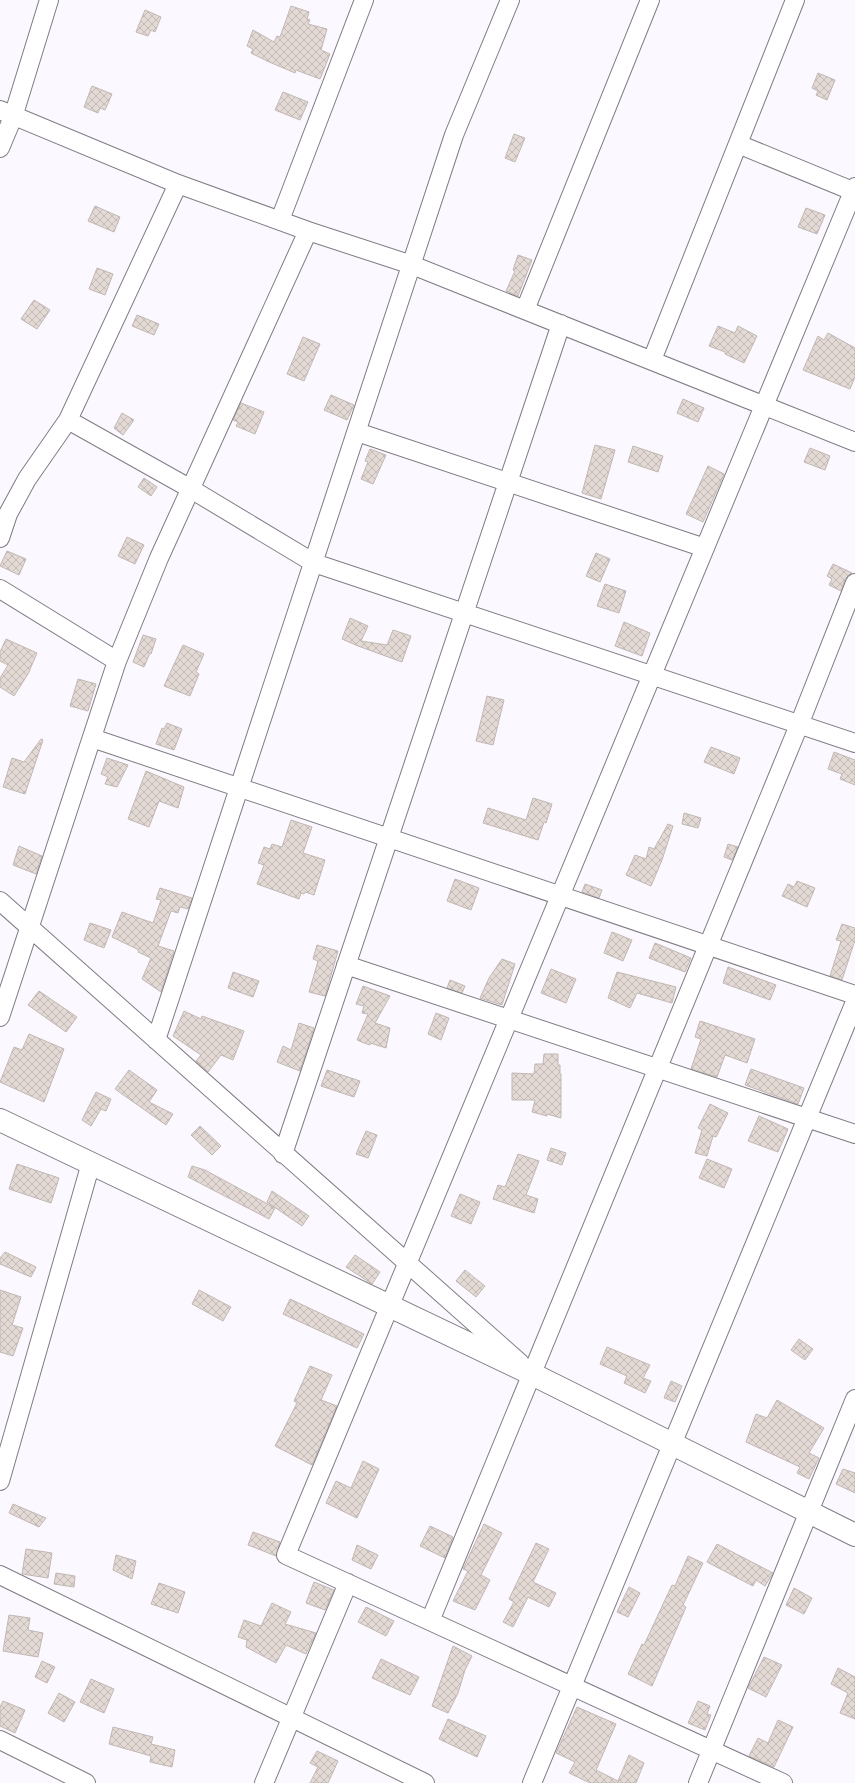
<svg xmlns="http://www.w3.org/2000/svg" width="855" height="1783" font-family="Quicksand,sans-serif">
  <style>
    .building { fill: url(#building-cross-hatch); stroke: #c1b7b3 }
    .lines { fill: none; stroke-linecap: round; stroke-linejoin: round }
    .minor-casing { stroke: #817c84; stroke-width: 20 }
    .major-casing { stroke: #817c84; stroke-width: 24 }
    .minor { stroke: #fff; stroke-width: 18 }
    .major { stroke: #fff; stroke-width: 22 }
  </style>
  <defs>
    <pattern id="building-cross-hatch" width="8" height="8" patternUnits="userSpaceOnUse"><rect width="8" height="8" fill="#e4dad5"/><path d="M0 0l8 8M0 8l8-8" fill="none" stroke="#c3bab6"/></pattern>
  </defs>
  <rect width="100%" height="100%" fill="#fcf8ff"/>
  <path class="building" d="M291,6l18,6 -2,7 3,1 -2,4 19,5 -6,21 9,4 -10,25 -24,-9 -1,3 -28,-12 -16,-8 2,-4 -6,-3 6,-16 21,12 3,-6 3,1z
    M145,10l16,7 -6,15 -4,-2 -3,6 -12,-4z
    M818,73l17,7 -8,20 -11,-5 2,-4 -6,-3z
    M92,86l20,8 -7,16 -5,-2 -2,5 -14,-6z
    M283,92l25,10 -8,18 -25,-10z
    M514,134l11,4 -10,24 -10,-4z
    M95,206l25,11 -6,15 -26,-11z
    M806,208l19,7 -8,19 -19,-7z
    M518,255l14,5 -14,36 -12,-5 9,-20 -2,-1z
    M97,268l16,6 -8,21 -16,-6z
    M34,300l16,10 -13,19 -16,-10z
    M137,315l22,9 -5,11 -22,-9z
    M718,326l17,7 3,-7 19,10 -13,27 -19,-9v-2l-16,-6z
    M828,333l27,15v29l-5,12 -47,-19 15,-34 6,4z
    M303,337l17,7 -16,37 -17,-7z
    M331,395l23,10 -7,15 -23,-10z
    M683,399l21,9 -6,14 -21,-9z
    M241,403l23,9 -9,22 -19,-8 2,-4 -5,-2z
    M122,413l12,7 -11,15 -9,-7z
    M595,445l20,5 -14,49 -19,-6z
    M633,446l30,10 -5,16 -30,-10z
    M810,448l20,8 -5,14 -21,-8z
    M370,449l16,6 -13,29 -12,-5 7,-17 -3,-1z
    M708,466l16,8 -21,48 -17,-8z
    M144,478l13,9 -6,9 -13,-9z
    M127,537l17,8 -9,19 -17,-8z
    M7,551l19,8 -7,16 -19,-9z
    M596,553l14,6 -10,23 -14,-6z
    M833,564l19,9 -7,6 -4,12 -12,-6 3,-6 -5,-3z
    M605,584l21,7 -7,22 -22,-7z
    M350,618l18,8 -7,15 26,4 6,-15 18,6 -9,26 -44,-16 -16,-7z
    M624,622l26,11 -8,23 -27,-10z
    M143,635l13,4 -5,15 -1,-1 -6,14 -11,-5z
    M6,639l31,14 -9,21 -14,22 -14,-9v-9l8,-13 -8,-4v-9z
    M183,645l21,9 -8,18 3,2 -9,22 -26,-10z
    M78,679l18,5 -8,27 -18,-5z
    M487,696l17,4 -11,45 -17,-4z
    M167,723l15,6 -8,21 -18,-6 6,-16 2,1z
    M41,739l2,1 -18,54 -22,-7 9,-29 12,4z
    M711,747l29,11 -6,16 -30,-12z
    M834,752l21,8v25l-15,-6 2,-5 -14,-5z
    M107,758l21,7 -11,22 -12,-3 3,-7 -7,-3z
    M146,771l38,16 -6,21 -19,-7 -10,26 -21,-8z
    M533,798l19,6 -6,19 -2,-1 -6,18 -55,-17 5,-15 38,12z
    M684,813l17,5 -3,10 -16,-4z
    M291,820l21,7 -9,26 22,7 -11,35 -9,-3 -1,2 -3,-1 -2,6 -42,-15 7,-19 -6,-2 6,-16 6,2 2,-5 10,3z
    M668,824l5,2 -11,34 -11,26 -25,-11 9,-20 11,4 3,-12 5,2z
    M728,844l10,3 -6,13 -8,-3z
    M19,846l23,10 -6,18 -23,-9z
    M455,879l24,9 -8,22 -24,-9z
    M797,881l18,7 -8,19 -25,-11 6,-12 6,3z
    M585,884l17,6 -3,8 -17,-6z
    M160,888l32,10 -4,11 -8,-2 -2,6 -7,-2 -13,35 16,5 -13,41 -19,-13 9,-21 -13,-6 1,-2 -27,-13 10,-25 31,11 8,-23 -5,-1z
    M90,923l21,7 -7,18 -20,-8z
    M842,924l13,4v12l-13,40 -12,-4 11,-35 -5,-1z
    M612,932l20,8 -9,21 -19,-8z
    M655,943l36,15 -6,14 -36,-14z
    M317,945l21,6 -13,45 -16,-4 9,-31 -5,-2z
    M502,959l13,5 -13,41 -22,-7 9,-20z
    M728,967l48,18 -6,15 -47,-17z
    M551,969l25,10 -10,24 -25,-10z
    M233,972l26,9 -6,16 -25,-9z
    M617,972l59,15 -4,16 -35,-10 -7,15 -22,-10z
    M450,980l15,6 -3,7 -15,-5z
    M363,986l27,10 -15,27 15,5 -4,20 -16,-5v2l-6,-2 -7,-3 11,-26 -6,-1 2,-7 -8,-2z
    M39,991l38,26 -11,15 -38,-27z
    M184,1011l17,8 1,-3 42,15 -11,29 -12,-5 -13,17 -12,-11 5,-6 -28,-19z
    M436,1013l13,5 -8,22 -13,-6z
    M700,1021l55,18 -8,24 -22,-8 -8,22 -26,-8 10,-30 -6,-2z
    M299,1023l15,5 -14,43 -23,-9 6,-16 8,4z
    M29,1034l35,15 -20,53 -44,-20 14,-35 8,3z
    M544,1054h14v11h2v9h1v44l-14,-4v2l-15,-4 3,-12h-23v-27l22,1 1,-10h8z
    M751,1069l53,19 -6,16 -53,-19z
    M129,1070l28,20 -8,12 24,12 -7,11 -51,-36z
    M327,1070l33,11 -6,16 -33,-11z
    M96,1092l15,7 -5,12 -5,-2 -10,17 -9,-6z
    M710,1104l18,9 -12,24 -3,-1 -6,20 -12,-3 7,-23 -4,-2z
    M759,1116l29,13 -10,23 -30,-11z
    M200,1126l21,20 -9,9 -21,-20z
    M366,1131l11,4 -9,23 -12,-4z
    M551,1148l15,5 -4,12 -15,-5z
    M518,1154l21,7 -13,34 12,4 -4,14 -41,-14 5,-14 7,2z
    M707,1159l25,10 -8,19 -25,-10z
    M17,1164l42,14 -8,25 -42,-14z
    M192,1166l13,4 70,38 -6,11 -81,-42z
    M272,1191l37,25 -7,10 -35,-24z
    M460,1194l20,8 -9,22 -20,-8z
    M5,1252l31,15 -5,10 -31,-13v-6z
    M355,1255l25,17 -8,12 -26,-17z
    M465,1270l20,16 -9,11 -20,-16z
    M0,1290l21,7 -9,28 11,3 -10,28 -13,-4z
    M199,1290l32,17 -8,14 -31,-17z
    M290,1299l74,35 -7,14 -74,-34z
    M799,1339l14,10 -8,11 -14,-10z
    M607,1347l43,18 -7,13 8,3 -6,12 -21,-10 3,-7 -27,-12z
    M310,1366l22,9 -11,25 16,6 -25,59 -37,-19 22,-43 -3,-2z
    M671,1381l11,5 -7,16 -11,-4z
    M777,1400l47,28 -15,25 10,5 -10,21 -12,-6 3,-6 -54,-25 10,-28 11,4z
    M363,1461l16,8 -22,49 -31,-15 10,-22 15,7z
    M843,1469l12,4v20l-19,-9z
    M13,1504l33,14 -7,9 -30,-14z
    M484,1524l18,9 -21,42 9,5 -15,30 -22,-9 15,-30 -5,-2z
    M430,1526l23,11 -8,21 -25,-12z
    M253,1532l27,10 -4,14 -28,-11z
    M536,1543l13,6 -16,33 23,11 -7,14 -21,-10 -15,30 -10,-5 11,-20 -5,-3z
    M717,1544l56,29 -8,13 -9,-6 -3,6 -46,-24z
    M357,1545l21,10 -7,14 -19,-9z
    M26,1549l26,4 -4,25 -26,-4z
    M116,1555l20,6 -4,18 -19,-9z
    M688,1556l15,7 -20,42 3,2 -34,79 -24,-12 14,-30 2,1 28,-60 3,1z
    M56,1573l19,3 -1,11 -20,-3z
    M314,1582l20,8 -9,20 -19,-7z
    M159,1583l26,9 -7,21 -27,-9z
    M629,1587l11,6 -12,24 -11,-5z
    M794,1588l18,10 -8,16 -18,-9z
    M272,1603l19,9 -6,12 31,9 -10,21 -20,-9 -10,18 -30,-16 1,-7 -9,-3 6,-17 17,6z
    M366,1607l28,14 -8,15 -28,-14z
    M9,1615l21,3 -2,12 15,3 -5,24 -35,-6z
    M453,1646l19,10 -7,14 -7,23 -10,20 -16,-7z
    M764,1657l18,8 -16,32 -18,-9z
    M381,1659l38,18 -9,18 -38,-17z
    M42,1661l13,6 -8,16 -12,-6z
    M838,1668l17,9v42l-15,-6 8,-20 -17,-9z
    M91,1679l23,10 -10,24 -24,-11z
    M59,1693l16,9 -11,20 -16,-9z
    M3,1701l22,9 -10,23 -15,-7v-19z
    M698,1701l12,5 -3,8 4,1 -6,15 -17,-7z
    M577,1707l39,17 -20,46 22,11 11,-26 15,8 -8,20h-46l-21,-10 6,-11 -19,-9z
    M448,1719l38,17 -9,21 -38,-18z
    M778,1720l15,7 -19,40 -25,-11 9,-18 10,5z
    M113,1727l40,10 -2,7 24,6 -3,17 -22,-5 1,-6 -42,-12z
    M317,1751l21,10 -10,22h-18l8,-16 -8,-4z"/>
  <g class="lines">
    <defs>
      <path id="minor" d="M0,110l178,74 130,47 104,34 443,177
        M738,144l117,48
        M0,148l13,-31 36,-117
        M280,220l84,-220
        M525,310l125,-310
        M652,360l143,-360
        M68,420l123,69 123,74 541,180
        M357,432l348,116
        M0,538l8,-24 19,-35 41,-59 110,-236
        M0,589l117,72
        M92,738l763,257
        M0,901l520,462
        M346,965l509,169
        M0,1017l117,-356 42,-103 149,-327
        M156,1040l298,-905 56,-135
        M283,1154l278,-830
        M0,1481l91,-318
        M0,1575l425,208
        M430,1621l369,-896 56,-142
        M0,1740l86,43
        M264,1783l84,-200
        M532,1783l323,-781
        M698,1783l157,-384
        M783,1783l-497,-228 569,-1368"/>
      <path id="major" d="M0,1120l532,254 323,161"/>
    </defs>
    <use href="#minor" class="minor-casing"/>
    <use href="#major" class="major-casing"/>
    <use href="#minor" class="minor"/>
    <use href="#major" class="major"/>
  </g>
</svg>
